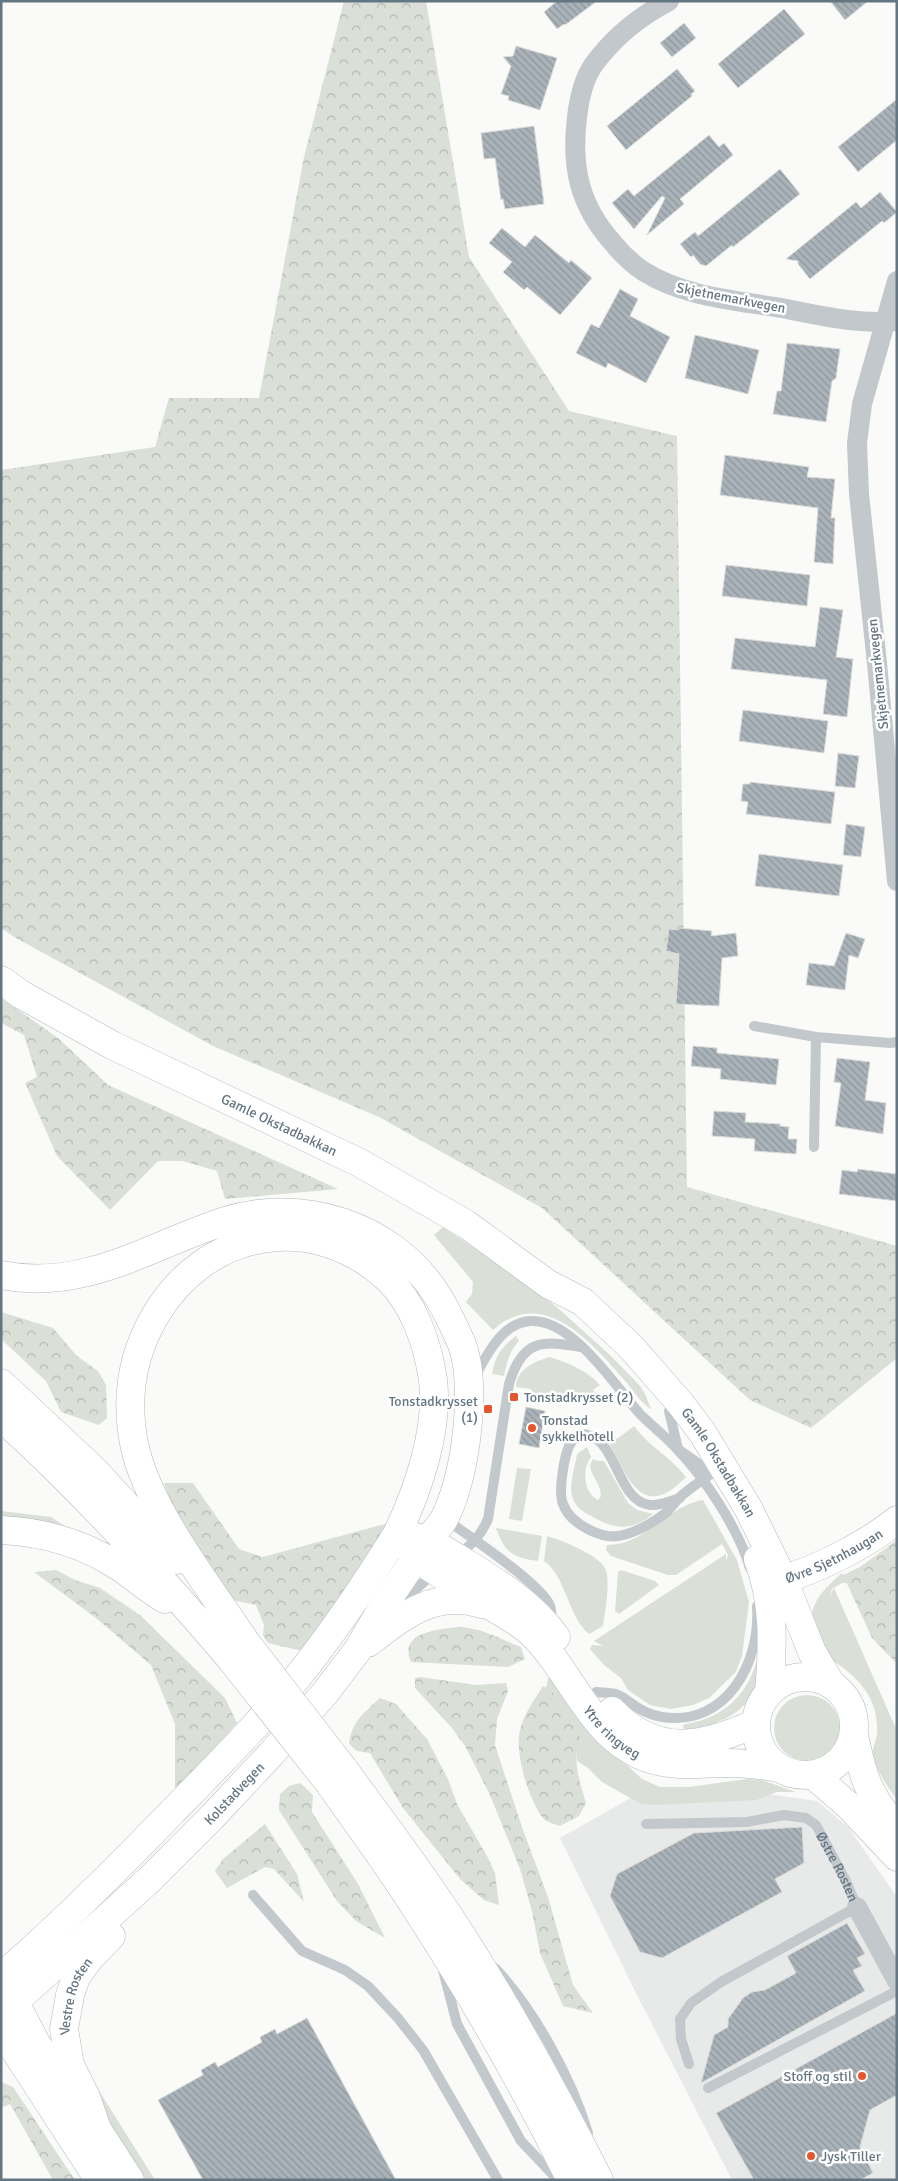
<svg xmlns="http://www.w3.org/2000/svg" width="898" height="2181" font-family="Signika,sans-serif">
  <style>
    .built { fill: #e8e9e9 }
    .grass { fill: #dadfd7 }
    .forest { fill: url(#forest-crowns) }
    .building { fill: url(#building-back-hatch); stroke: #dcdcda }
    .lines { fill: none; stroke-linecap: round; stroke-linejoin: round }
    .secondary-casing { stroke: #b3babf; stroke-width: 29 }
    .highway-casing { stroke: #b4b9bd; stroke-width: 29 }
    .lane { stroke: #c3c8cc; stroke-width: 10 }
    .street { stroke: #c3c8cc; stroke-width: 20 }
    .secondary { stroke: #fff; stroke-width: 28 }
    .highway { stroke: #fff; stroke-width: 28 }
    .highway-bridge-casing { stroke: #b4b9bd; stroke-width: 29; stroke-linecap: butt }
    .highway-bridge { stroke: #fff; stroke-width: 28 }
    .poi-dot { fill: #e4572e; stroke: #fff; stroke-width: 2 }
    .labels { text-anchor: middle; dominant-baseline: central; stroke-width: 5; stroke-linejoin: round; paint-order: stroke }
    .street-label { font-size: 14px; fill: #657683; stroke: #fff }
    .poi-label { font-size: 14px; fill: #657683; stroke: #fff; text-anchor: start }
  </style>
  <defs>
    <pattern id="forest-crowns" width="20" height="18" patternUnits="userSpaceOnUse" patternTransform="scale(1.25)"><rect width="20" height="18" fill="#dadfd7"/><path d="M2 6a3 3 0 1 1 6 0M12 15a3 3 0 1 1 6 0" fill="none" stroke="#b4b9b4"/></pattern>
    <pattern id="building-back-hatch" width="6" height="6" patternUnits="userSpaceOnUse" patternTransform="scale(1.25)"><rect width="6" height="6" fill="#aab3b9"/><path d="M-1 5l2 2M0 0l6 6M5-1l2 2" fill="none" stroke="#8e969c"/></pattern>
  </defs>
  <rect width="100%" height="100%" fill="#fafaf8"/>
  <path class="built" d="M768,1794l49,7 31,26 49,70v283h-165l-95,-185 -77,-157 69,-39z"/>
  <path class="grass" d="M443,1227l87,59 29,23 52,47 29,30 5,8 6,15c-9,-5 -17,-17 -23,-25 -27,-30 -72,-89 -119,-65 -6,2 -11,7 -16,11l-27,-28 6,-8 1,-12 -39,-47z
    M516,1336l3,5c-10,11 -12,21 -15,35l-12,-2c3,-18 9,-27 24,-38z
    M550,1357c18,6 37,13 50,28l-7,5 4,6 -5,2h-12l-17,4 -30,-6 -2,-7 -15,-2c0,-18 20,-26 34,-30z
    M634,1426c14,20 37,31 52,51 -44,46 -58,0 -78,-36l-2,-5 4,-4 7,7z
    M587,1447l4,10c-9,12 -8,36 7,43l3,-4c0,-16 -17,-24 -8,-37l5,2h6l24,42 9,7 16,4c-21,17 -37,16 -60,3 -10,-5 -18,-10 -21,-21 -3,-13 3,-29 5,-42z
    M517,1468l14,1 -9,52 -13,-2z
    M703,1500l34,60 12,42 -7,54 -6,16 -27,26 -16,7 -22,4 -21,-4 -22,-15 -7,-12 -17,-13 -14,-16 2,-4 11,1 -9,-5 132,-87v7l2,-6 -6,-11 -46,31h-8l-57,-19 -5,-6 1,-5c39,0 60,-39 96,-45z
    M1,1511l50,6 27,18 -77,-15z
    M496,1528l46,8 -4,25c-25,-3 -34,-9 -42,-33z
    M547,1536c15,4 51,19 58,32 6,11 0,45 -2,58l-14,8c-21,-17 -23,-58 -45,-73z
    M621,1570l34,11 4,4 -40,29 -4,-3 3,-39z
    M842,1573l5,10h-5l-10,6 -3,8 5,-9 63,143v69c-9,-13 -20,-28 -24,-44 -1,-9 3,-14 4,-22 2,-34 -16,-54 -42,-72l-1,2c-7,-12 -17,-26 -21,-39 -6,-21 15,-40 29,-52z
    M759,1651c1,8 4,20 1,27 -11,36 -43,48 -76,52l-1,-5 3,-1c40,-6 66,-34 73,-73z
    M550,1672l50,68 42,39 18,8h29l58,-8 15,1 34,12h-19l-21,8 -101,5 -16,-2 -37,-21 -14,-14 -11,-7v-13l4,-9 -21,-37 -14,-15z
    M774 1728a33 33 0 1 1 66 0a33 33 0 1 1-66 0Z
    M86,2070l69,110h-9l-56,-88z"/>
  <path class="forest" d="M344,1h82l43,256 100,154 108,25 10,751 210,59v112l-86,70 -61,-28 -208,-192 -163,-91 -166,-71 -197,-108 -15,-10v-458l154,-23 14,-49h90l45,-241z
    M1,998l57,40 50,47 230,104 -113,10 -8,-28 -34,-10h-25l-48,49 -53,-54 -32,-73 12,-6 -13,-42 -23,-12z
    M1,1312l52,16 24,28 21,15 8,14 1,33 -8,7 -38,-13 -15,-31 -45,-42z
    M164,1483h29l46,66 24,8 129,-35 -90,129 -34,-8 -5,-8 1,-10 -8,-20 -24,-5 -58,-86z
    M897,1540v124l-25,-26 -29,-63 17,-8z
    M56,1570l19,10 25,8 40,27 85,83 12,25 -62,70v-69l-24,-59 -55,-47 -62,-46z
    M457,1627c24,0 42,12 64,20l4,12 -17,8 -97,-5c-13,-30 26,-32 46,-35z
    M420,1677l56,8 30,-2 2,8 -11,28 -2,26 28,85 25,67 25,88 20,28 -30,-7 -23,-53 -8,-42 -12,-42 -30,-74 -25,-49 -13,-18 -37,-40v-10z
    M543,1686c16,6 30,38 38,53 -10,20 -1,43 5,64l-7,13 -19,10c-5,-2 -14,-4 -17,-8 -14,-17 -29,-67 -23,-88 4,-16 14,-30 23,-44z
    M380,1698l16,6 31,35 21,40 9,25 31,54 7,15 4,32 -15,-5 -24,-21 -57,-71 -33,-55 -13,-2 -8,-7c3,-23 15,-31 31,-46z
    M300,1783l13,12 -1,17 46,72 27,54 -29,-17 -19,-20 -58,-91 1,-16 9,-8z
    M265,1824l32,50 7,28 -30,-33 -9,-2 -38,21 -12,-17 8,-12z
    M1,2082l12,5 62,93h-22l-43,-76 -9,4z"/>
  <path class="building" d="M557,1h40l-32,24 -1,-1 -7,5 -13,-17z
    M830,1h38l-23,19z
    M784,9l21,25 -67,54 -20,-24z
    M684,23l12,15 -24,19 -12,-14z
    M516,46l41,12 -17,52 -32,-10 1,-4 -8,-2 10,-28 -8,-9 10,-1z
    M677,69l18,22 -4,3 1,2 -66,54 -19,-24z
    M897,99v41l-39,32 -20,-25z
    M534,126l10,78 -39,5 -2,-10 -2,1 -6,-42 -11,1 -3,-26z
    M709,135l10,12 5,-4 9,12 -53,44 4,5 -37,31 18,-37 -3,-2 -28,33 -22,-26 16,-14 6,7z
    M780,169l20,25 -67,53 -1,-2 -26,21 -6,-2 -7,-9 -2,2 -11,-13 15,-12 3,4z
    M880,192l17,20 -13,11 -2,-2 -72,58 -12,-15v-3l-12,-2 70,-57 5,6z
    M502,228l23,19 10,-12 34,28 2,-3 21,18 -32,37 -33,-28 -3,3 -21,-18 9,-10 -23,-19z
    M620,289l18,10 -8,17 40,21 -24,46 -38,-20 -2,5 -30,-15 15,-29 8,4z
    M695,335l64,15 -11,44 -63,-16z
    M787,343l53,6 -4,29 -4,3 -6,41 -53,-8 4,-23h4z
    M725,455l84,12 -2,10 28,2 -4,39h4l-2,46 -19,-2 4,-54 -98,-13z
    M726,565l84,10 -3,31 -85,-10z
    M820,607l23,3 -7,47 17,2 -6,58 -24,-3 4,-34 -96,-11 4,-31 80,9z
    M743,710l85,11 -4,32 -85,-12z
    M838,753l21,3 -4,32 -20,-2z
    M750,782l85,10 -4,32 -85,-10 2,-12 -7,-1 2,-17h7z
    M846,824l19,3 -4,30 -18,-2z
    M759,854l84,11 -4,31 -84,-10z
    M679,928l33,3 -1,5 25,-3 2,23 -16,2 -3,48 -43,-2 3,-50 -13,-3 3,-22 9,1z
    M846,933l19,6 -7,19 -9,-3 -4,35 -39,-5 3,-22 25,3z
    M693,1046l24,2v5l62,6 -3,26 -56,-6 1,-10 -30,-3z
    M837,1058l33,4 -5,38 21,3 -3,31 -48,-8 6,-43 -7,-1z
    M714,1111l32,2 -1,9 35,2v2l9,1 -1,12h9l-1,15 -42,-3 1,-12 -43,-3z
    M858,1169l39,5v27l-58,-7 3,-24 15,2z
    M526,1407l19,4 -6,37 -20,-4z
    M802,1827l2,36 -29,16 7,13 -120,66 -22,-6 -30,-56 7,-22 77,-41z
    M847,1923l18,31 -8,4 5,8 -9,4 12,21 -164,92 13,-48 14,-8v-8l15,-21 9,-6 13,-2 31,-17 -9,-17z
    M897,2013v82l-27,15 -10,37 13,26 -13,7h-106l-38,-67z
    M307,2018l89,162h-193l-45,-80 45,-25 -2,-5 14,-8 3,5 44,-25 -2,-5 15,-8 2,5z"/>
  <g class="lines">
    <defs>
      <g id="secondary">
        <path id="s2" d="M1,980l21,15 90,50 248,118 106,61 82,60 35,18 48,45 49,56 22,29 46,76 35,71 29,73 19,32"/>
        <path d="M411,1536c20,4 27,11 45,21 37,23 74,44 100,80"/>
        <path id="s3" d="M405,1544l11,14c24,16 49,32 73,47 15,9 29,16 41,27 43,40 59,104 117,126 28,10 55,5 83,5 17,0 32,2 49,5"/>
        <path d="M758,1559c17,44 15,88 11,134"/>
        <path id="s4" d="M783,1579c34,-9 86,-36 114,-59"/>
        <path d="M368,1643c36,-28 66,-53 114,-39"/>
        <circle cx="805" cy="1726" r="49"/>
        <path d="M612,1711c45,47 91,36 144,12"/>
        <path d="M854,1735c9,43 14,59 43,94"/>
        <path d="M813,1775l36,31 48,51"/>
        <path d="M1,1977c60,-52 116,-108 171,-165 42,-43 85,-86 124,-133 37,-46 70,-95 101,-145"/>
        <path d="M7,1987l29,56 40,62 21,24 33,51"/>
        <path id="s5" d="M1,2014l148,-134 63,-63 59,-63 54,-61 32,-42 27,-46 44,-65"/>
        <path d="M1,2029l98,151"/>
        <path id="s6" d="M97,2129l-11,-32 -16,-32 -6,-36 6,-34 6,-18 13,-18 22,-23"/>
      </g>
      <path id="highway" d="M1,1275c83,17 150,-30 224,-54 76,-24 165,3 210,71 11,16 18,33 26,50 17,41 5,137 -17,177 -4,7 -11,14 -16,21
        M1,1383l94,88 81,89
        M1,1417c82,74 157,157 229,241
        M1,1530c44,2 83,13 120,38 15,10 28,22 44,31
        M245,1641c-35,-53 -96,-131 -110,-193 -10,-46 -4,-91 20,-132 50,-86 157,-107 232,-38 27,25 41,67 46,102 6,50 -15,110 -36,154
        M343,1768c30,41 60,81 89,123 63,91 117,190 167,289
        M329,1783c28,40 58,80 84,121 58,89 111,181 158,276
        M1,1976l1,1"/>
    </defs>
    <use href="#secondary" class="secondary-casing"/>
    <use href="#highway" class="highway-casing"/>
    <g class="lane">
      <path d="M754,1026l62,11 74,6 7,-1"/>
      <path d="M814,1147l2,-110"/>
      <path d="M474,1378c12,-21 27,-55 56,-57 42,-3 85,65 110,93 12,12 25,22 36,34 29,30 62,80 74,120"/>
      <path d="M669,1411l9,38 34,24"/>
      <path d="M680,1498c-9,3 -20,8 -30,7 -35,-4 -32,-71 -69,-71 -3,2 -7,4 -9,7 -8,11 -14,51 -9,63 7,20 40,37 60,31 14,-3 32,-14 44,-23 4,-4 8,-10 12,-14 13,-12 29,-22 43,-31"/>
      <path d="M445,1519c21,15 98,66 105,87 2,4 1,11 2,16"/>
      <path d="M457,1556c14,-11 24,-20 31,-37l21,-135c13,-44 32,-44 72,-37"/>
      <path d="M394,1609l41,-37"/>
      <path d="M596,1692c6,1 16,0 22,3 4,1 7,4 10,6 10,8 22,14 34,16 65,10 99,-55 95,-111"/>
      <path id="s1" d="M646,1824l101,-2 37,-7 22,3 10,7 29,54 12,28 -136,75 -30,21 -11,16 1,20 8,25"/>
      <path d="M253,1895l49,56 43,19 23,16 29,31 26,33 75,130"/>
      <path d="M495,1968c39,41 77,111 93,165"/>
      <path d="M443,1970l14,54 64,117 37,39"/>
      <path d="M708,2088l189,-97"/>
    </g>
    <path class="street" d="M669,1c-29,15 -55,36 -75,63 -10,14 -15,36 -17,53 -6,50 2,88 36,126 9,11 18,20 30,28 41,26 91,29 138,37 37,7 77,17 116,13
      M897,281l-35,123 -5,39 2,51 18,169 20,218
      M857,1907l40,74"/>
    <use href="#secondary" class="secondary"/>
    <use href="#highway" class="highway"/>
    <defs>
      <path id="highway-bridge" d="M245,1641l98,127
        M230,1658l99,125"/>
    </defs>
    <use href="#highway-bridge" class="highway-bridge-casing"/>
    <use href="#highway-bridge" class="highway-bridge"/>
  </g>
  <g class="poi-dot">
    <rect x="509" y="1392" width="10" height="10" rx="2.5"/>
    <rect x="483" y="1404" width="10" height="10" rx="2.5"/>
    <circle cx="532" cy="1428" r="5"/>
    <circle cx="862" cy="2076" r="5"/>
    <circle cx="811" cy="2156" r="5"/>
  </g>
  <g class="labels">
    <g class="street-label">
      <text transform="translate(731 298) rotate(11)">Skjetnemarkvegen</text>
      <text transform="translate(878 674) rotate(-96)">Skjetnemarkvegen</text>
      <text stroke="none"><textPath href="#s2" startOffset="314">Gamle Okstadbakkan</textPath></text>
      <text stroke="none"><textPath href="#s2" startOffset="878">Gamle Okstadbakkan</textPath></text>
      <text stroke="none"><textPath href="#s4" startOffset="56">Øvre Sjetnhaugan</textPath></text>
      <text stroke="none"><textPath href="#s3" startOffset="284">Ytre ringveg</textPath></text>
      <text stroke="none"><textPath href="#s5" startOffset="321">Kolstadvegen</textPath></text>
      <text stroke="none"><textPath href="#s1" startOffset="220">Østre Rosten</textPath></text>
      <text stroke="none"><textPath href="#s6" startOffset="141">Vestre Rosten</textPath></text>
    </g>
    <g class="poi-label">
      <text x="524" y="1397">Tonstadkrysset (2)</text>
      <text x="478" y="1401" text-anchor="end">Tonstadkrysset<tspan x="478" dy="16">(1)</tspan></text>
      <text x="542" y="1420">Tonstad<tspan x="542" dy="16">sykkelhotell</tspan></text>
      <text x="852" y="2076" text-anchor="end">Stoff og stil</text>
      <text x="821" y="2156">Jysk Tiller</text>
    </g>
  </g>
  <rect width="898" height="2181" fill="none" stroke="#657683" stroke-width="5"/>
</svg>
